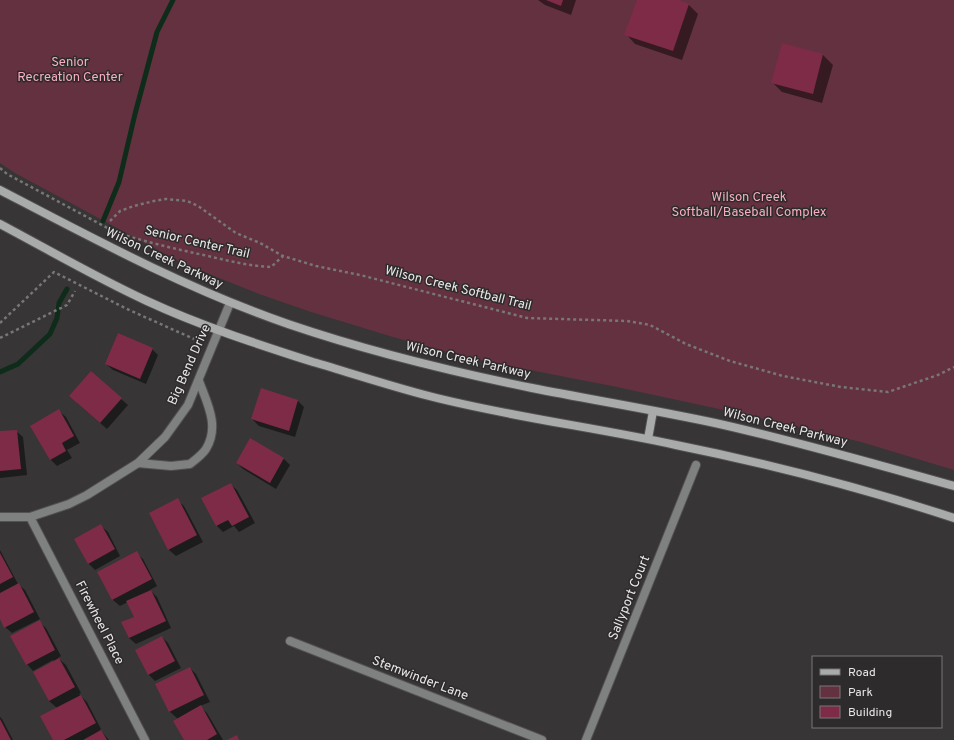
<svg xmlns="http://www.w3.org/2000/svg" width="954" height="740" font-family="Overpass,sans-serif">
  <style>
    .green { fill: #643140 }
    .shadow { fill: #0007 }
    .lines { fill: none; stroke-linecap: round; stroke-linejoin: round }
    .stream { stroke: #0f2c1b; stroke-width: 5 }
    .building { fill: #7e2b47 }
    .street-casing { stroke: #535151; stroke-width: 10 }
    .secondary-casing { stroke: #535151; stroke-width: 10 }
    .path { stroke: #787676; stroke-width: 2.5; stroke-dasharray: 3 3; stroke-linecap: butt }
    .street { stroke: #7f8180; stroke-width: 8 }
    .secondary { stroke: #a9abaa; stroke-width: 8 }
    .labels { text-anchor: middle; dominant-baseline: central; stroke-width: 3; stroke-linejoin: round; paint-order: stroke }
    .park-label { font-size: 13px; fill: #f8aec1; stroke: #2d2b2b }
    .street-label { font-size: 13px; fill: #e8e6e6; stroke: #2d2b2b }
  </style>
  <rect width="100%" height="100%" fill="#373535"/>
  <path class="green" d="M0,0h954v470l-93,-28 -114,-27 -135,-29 -138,-27 -81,-22 -82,-25 -52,-18 -77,-31 -167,-90 -15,-10z"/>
  <path class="shadow" d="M538,0h38l-5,15 -26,-10z
    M638,0h38l13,5 9,9 -16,46 -47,-16 -9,-10z
    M783,44l40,11 10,10 -11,38 -40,-11 -10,-10z
    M152,349l6,6 -12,29 -33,-14 -7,-6z
    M91,373l37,32 -21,24 -30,-26z
    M298,401l6,6 -9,30 -36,-11 -7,-7z
    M59,411l7,6 14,26 -13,7 5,8 -15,8 -6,-6 -19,-34z
    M16,431l7,6 4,38 -27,3v-46z
    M251,440l33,19 6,6 -14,24 -33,-20 -6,-6z
    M230,484l7,6 18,33 -16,9 -5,-6 -11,6 -6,-6 -15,-27z
    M177,500l7,6 19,36 -27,14 -7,-6 -19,-36z
    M101,526l7,6 12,24 -25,14 -7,-7z
    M0,550l18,34 7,6 15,29 -28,14 -7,-6 -5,-10z
    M136,553l7,6 14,27 -7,4 7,7 14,31 -35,16 -7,-6 6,-21 -7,-15 -8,4 -7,-6 -15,-27z
    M39,622l7,6 15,28 -3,2 8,7 15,28 -2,1 8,8 14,27 -1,1 9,10h-55l3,-32 -8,-7 5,-39 -1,-2 -20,11 -6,-7z
    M162,637l6,6 13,25 -26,13 -6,-6 -13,-25z
    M190,668l6,6 14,28 -10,4 7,7 16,27h-38l-7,-21 -8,-7 -14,-28z
    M0,717l2,2 11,21h-13z"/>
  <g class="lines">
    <path class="stream" d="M103,221l16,-39 16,-68 22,-82 16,-32
      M0,372l18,-8 32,-30 7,-16 2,-15 8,-14"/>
  </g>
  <path class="building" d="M546,0h17l-2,6z
    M637,0h42l10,4 -16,47 -49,-16z
    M782,43l41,11 -10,40 -42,-11z
    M118,333l35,15 -13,31 -35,-15z
    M91,371l31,27 -22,25 -31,-27z
    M261,388l37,12 -9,31 -38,-12z
    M59,409l15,27 -12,7 4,8 -16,9 -20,-34z
    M17,430l4,39 -21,2v-40z
    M250,438l34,20 -14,25 -34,-20z
    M231,483l18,34 -17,9 -4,-6 -12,6 -15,-28z
    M178,498l19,37 -29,15 -19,-37z
    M101,524l14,25 -27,15 -14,-25z
    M137,551l15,28 -40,21 -15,-28z
    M0,553l13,24 -13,7z
    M19,583l15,29 -30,16 -4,-9v-26z
    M151,590l15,31 -37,17 -8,-16 13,-5 -8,-16z
    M40,620l15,30 -29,15 -16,-29z
    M162,636l13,25 -27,14 -13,-25z
    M59,658l16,29 -26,14 -16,-29z
    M190,667l14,28 -35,17 -14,-28z
    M81,695l15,28 -32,17h-11l-13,-24z
    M201,705l16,29 -10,6h-23l-11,-19z
    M0,719l11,21h-11z
    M101,730l6,10h-24z
    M237,735l2,5h-12z"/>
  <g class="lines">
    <defs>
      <path id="street" d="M138,463l33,3 19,-2c5,-4 12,-9 16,-15 14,-23 1,-46 -7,-68
        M0,517h30l39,-13 18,-9 51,-32 27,-26 23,-32 42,-102
        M30,517l115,223
        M290,641l252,99
        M586,740l110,-275"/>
      <path id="secondary" d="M0,190c94,49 187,99 288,134 79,27 161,47 244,64 61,12 122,22 183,35 81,18 160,41 239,63
        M0,224c49,26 97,54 147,77 54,25 110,43 166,61 38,11 77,24 116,34 81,21 165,31 247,49 94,19 187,43 278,73
        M648,439l5,-28"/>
    </defs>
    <use href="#street" class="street-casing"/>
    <use href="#secondary" class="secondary-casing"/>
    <path class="path" d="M0,168l7,6 106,57c31,11 63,18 95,25 21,5 42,10 63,11l12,-11
      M110,221l10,-10 14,-5 20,-5 12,-2 21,2 11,5 38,27 24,10 23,13 33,10 44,9 167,43 100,3 23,4 36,19 44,17 53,15 58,11 47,5 50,-17 16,-8
      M0,323l54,-51 73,37 67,30
      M0,338l67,-33 8,-14"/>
    <use href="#street" class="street"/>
    <use href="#secondary" class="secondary"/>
  </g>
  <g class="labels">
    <g class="park-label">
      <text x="70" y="63">Senior<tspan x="70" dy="15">Recreation Center</tspan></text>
      <text x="749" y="198">Wilson Creek<tspan x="749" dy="15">Softball/Baseball Complex</tspan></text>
    </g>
    <g class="street-label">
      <text transform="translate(197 243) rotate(13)">Senior Center Trail</text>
      <text transform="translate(164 259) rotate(25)">Wilson Creek Parkway</text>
      <text transform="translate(458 289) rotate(14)">Wilson Creek Softball Trail</text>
      <text transform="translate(468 361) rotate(13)">Wilson Creek Parkway</text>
      <text transform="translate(190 365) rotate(-66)">Big Bend Drive</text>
      <text transform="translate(785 428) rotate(14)">Wilson Creek Parkway</text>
      <text transform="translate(630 598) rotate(-68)">Sallyport Court</text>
      <text transform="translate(99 623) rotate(63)">Firewheel Place</text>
      <text transform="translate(420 679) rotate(21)">Stemwinder Lane</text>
    </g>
  </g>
  <rect x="812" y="656" width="130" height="72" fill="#2d2b2b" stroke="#787676"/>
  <rect x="820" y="669" width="20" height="6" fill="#a9abaa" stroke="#787676"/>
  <text x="848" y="676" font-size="12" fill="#e8e6e6">Road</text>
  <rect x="820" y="686" width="20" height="12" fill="#643140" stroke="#787676"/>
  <text x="848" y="696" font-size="12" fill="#e8e6e6">Park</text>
  <rect x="820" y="706" width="20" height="12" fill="#7e2b47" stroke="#787676"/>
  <text x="848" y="716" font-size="12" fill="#e8e6e6">Building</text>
</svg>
